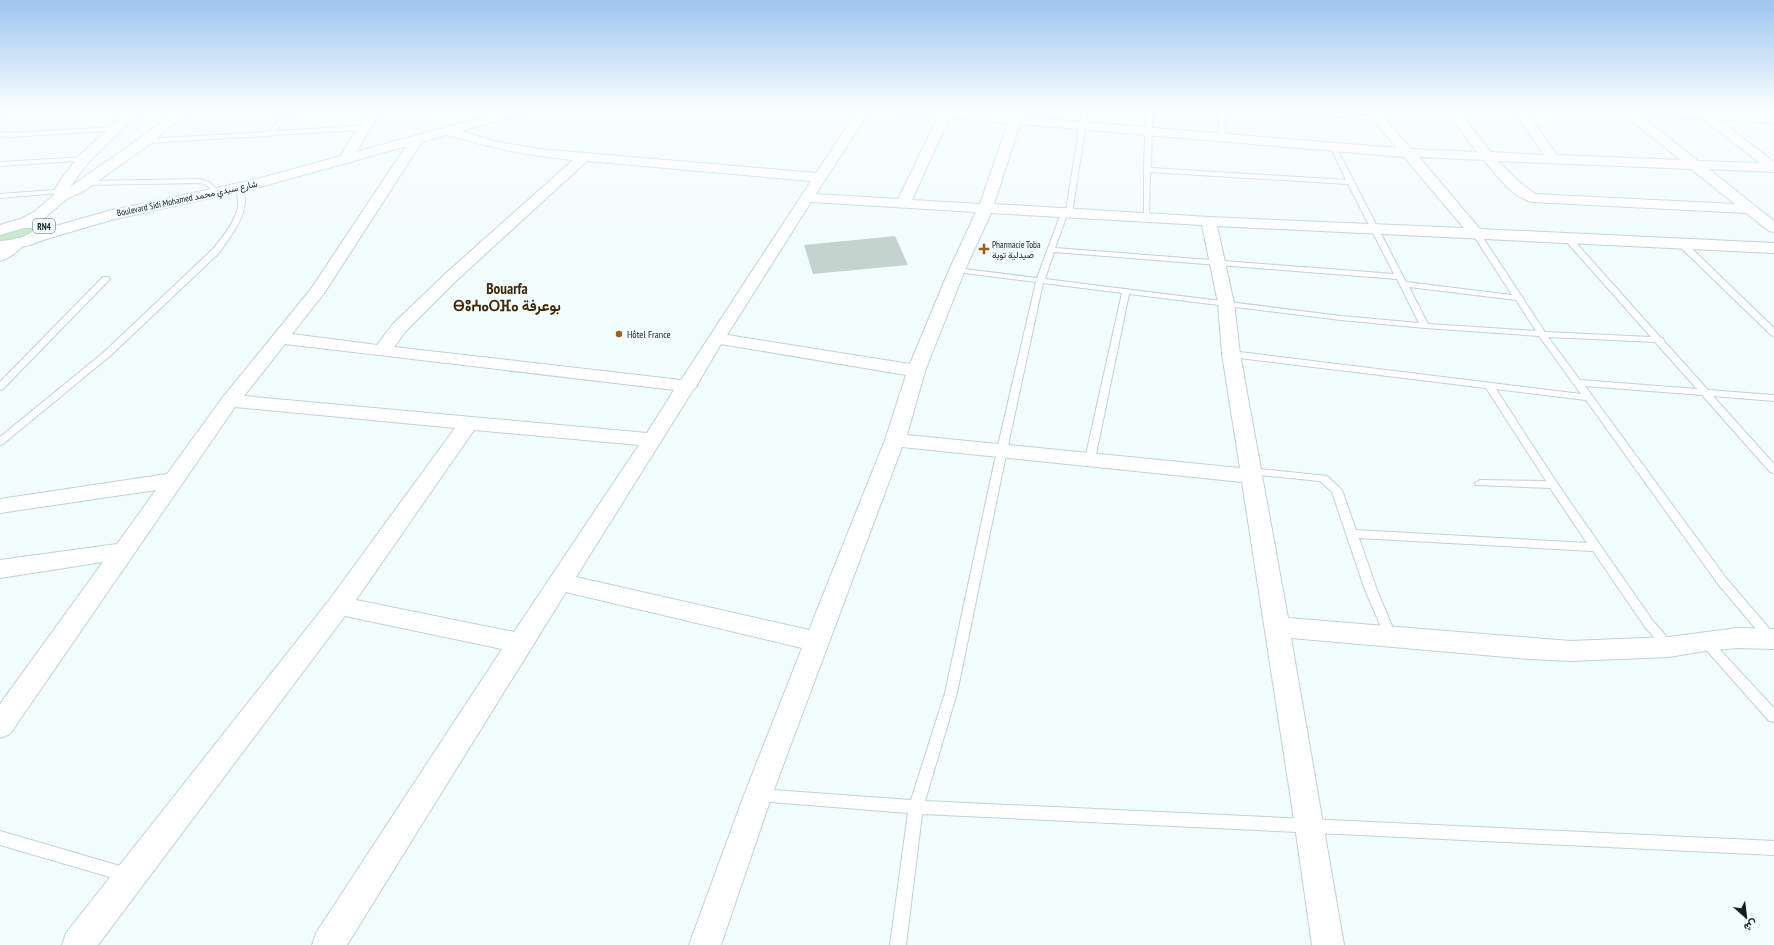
<svg xmlns="http://www.w3.org/2000/svg" width="1774" height="945" font-family="'PT Sans Narrow',Vazirmatn,'Noto Sans Tifinagh',sans-serif">
  <style>
    .green { fill: #c5eaca }
    .building { fill: #c3d4cf }
    .lines { fill: none; stroke-linecap: round; stroke-linejoin: round }
    .service-casing { stroke: #c0d2d4; stroke-width: 2 }
    .minor-casing { stroke: #c0d2d4; stroke-width: 2 }
    .primary-casing { stroke: #c0d2d4; stroke-width: 2 }
    .service { fill: #fff; fill-rule: evenodd }
    .minor { fill: #fff; fill-rule: evenodd }
    .primary { fill: #fff; fill-rule: evenodd }
    .poi-dot { fill: #9a601e; stroke: #f2fdfe; stroke-width: 1.5 }
    .labels { text-anchor: middle; dominant-baseline: central; stroke-width: 4; stroke-linejoin: round; paint-order: stroke }
    .far-street-label { font-size: 9px; fill: #171e1e; stroke: #f2fdfe }
    .shield { fill: #f2fdfe; stroke: #596161; stroke-width: 1 }
    .shield-label { font-size: 9px; font-weight: bold; fill: #171e1e }
    .far-poi-label { font-size: 9px; fill: #171e1e; stroke: #f2fdfe; text-anchor: start }
    .poi-label { font-size: 10px; fill: #171e1e; stroke: #f2fdfe; text-anchor: start }
    .far-town-label { font-size: 15px; font-weight: bold; fill: #432808; stroke: #f2fdfe }
  </style>
  <rect width="100%" height="100%" fill="#f2fdfe"/>
  <path class="green" d="M15,227h23l-2,8 -36,9v-11z"/>
  <path class="building" d="M895,236l13,29 -95,9 -9,-29z"/>
  <g class="lines">
    <defs>
      <path id="service" d="M6,110h6l-10,14 -2,1v-6z
        M288,110h6l-19,21 88,-5 3,2 -3,2 -91,5 -3,2 -3,-1 -121,7 -3,-2 3,-2 124,-7z
        M1082,110h6l-16,103 -5,2 -12,33 339,26 -46,-90 -198,-12 -1,46 -5,1v-48l-1,-1 1,-1 2,-59h6l-1,58 195,12 -15,-32 5,-1 70,135 106,13 -40,-62 4,-2 4,2 65,99 106,5 -88,-99 7,-2 91,102h2l1,3 44,49 66,5v6l-61,-5 61,68v9l-4,-1 -68,-77 -117,-9 141,192 48,56v7l-4,2 -4,-2 -48,-57 -132,-184 -90,-11 61,94 96,138 20,23 2,3 -2,3 -4,2 -4,-2 -20,-23 -52,-76 -234,-13 18,52 20,48 -2,3 -4,2 -4,-2 -22,-51 -33,-98 -12,-11 -70,-7 -5,-3 5,-3 77,8 15,14 14,40 231,13 -37,-55 -74,-3 -1,-2 5,-3 66,1 -60,-93 -255,-31 -4,-3 4,-3 350,43 -42,-58 -114,-8 -84,-8 -212,-26 -34,165 -5,3 -5,-3 37,-166 -79,-10 -36,167 -50,243 -32,108 849,40v14l-852,-41 -16,131h-16l18,-132 -148,-12 -5,-2 -2,-4 2,-4 5,-2 151,11 34,-107 52,-243 39,-168 -79,-10 -4,-2 4,-2 80,10 24,-65 5,-2zM1054,252l343,27 22,44 -78,-7 -296,-37zM1409,287l107,13 20,31 -108,-7zM1548,337l107,5 42,47 -117,-9z
        M1219,110h6v28l-3,2 -3,-2z
        M1273,110h20l84,6 3,2 -3,2 -101,-8z
        M116,127l3,2 -1,1 -109,7 -9,-1v-4l9,1z
        M86,157l3,2 -1,1 -88,6v-4z
        M199,179l10,3 12,11 -5,1 -11,-10 -6,-1 -113,2 -3,-2 3,-2z
        M237,187l5,1c1,4 3,8 3,12 1,17 -17,40 -26,53l-109,103 -107,88 -3,1v-8l104,-85 109,-103c9,-11 21,-26 25,-41 2,-7 -3,-15 -1,-21z
        M68,189l2,1v2l-70,6v-4z
        M1679,242h6l89,86v8l-3,-1 -92,-89z
        M103,277h6l1,2 -107,110 -3,1v-8z
        M1705,636l4,2 65,70v14l-5,-1 -68,-77 -2,-3 2,-3z
        M0,831l127,37 5,2 2,5 -2,5 -5,2 -127,-37z"/>
      <path id="minor" d="M129,110h12l-52,52 -19,25 70,-49 37,-28h13l-40,34 -69,49c-5,2 -10,3 -14,6 -14,10 -32,33 -50,28l-2,-3 2,-3 17,-9 21,-18 -1,-3 8,-13 17,-22z
        M369,110h12l-31,53h-10l-2,-3z
        M858,110h12l-54,84 82,5 40,-82 -41,-3 -4,-1 -2,-3h62v1l57,5 2,-6h12l-2,7 375,31 -32,-38h12l34,39 66,3 -32,-42h12l34,42 53,3 -31,-45h12l32,45 124,5 -59,-47 -2,-3h84l70,5v8l-56,-4 56,43v10l-65,-3 65,52v11l-5,-1 -23,-18 -214,-11c-20,-5 -36,-27 -48,-42l-65,-3 61,72 294,14v10l-557,-27 17,77 6,51 48,264 282,23 99,-4 68,-9 37,1v20l-37,-1 -32,3 -36,6 -99,4 -40,-2 -239,-21 53,307h-32l-17,-119 -53,-344 -340,-35 -130,348 -51,150h-32l55,-150 58,-147 -236,-56 -219,353h-35l4,-12 186,-284 -157,-33 -247,329h-36l4,-12 264,-334 125,-171 -220,-21 -225,327 -10,4v-34l103,-142 -103,16v-18l117,-16 39,-54 -156,23v-14l167,-25 56,-77 88,-108 101,-152h10l1,3 -98,152 -33,42 85,11 16,-21 52,-50 128,-114c-46,-4 -86,-13 -129,-26l-2,-3 2,-3 4,-1 45,14 46,8 277,24zM1639,114l63,4 58,45 -62,-2zM949,118l59,5 -28,81 -68,-4zM1020,124l384,33 60,71 -255,-11 -215,-13zM587,161l224,20 -130,199 -287,-33 11,-15 52,-52zM1498,161l193,8 44,35 -200,-10 -18,-14zM811,202l165,10 -27,58 -39,94 -183,-29zM991,213l211,12 16,78 4,51 18,114 -333,-33 18,-64 40,-101zM285,344l389,46 -27,43 -403,-37zM721,344l185,31 -21,65 -76,190 -233,-53 117,-187 4,-4v-1zM474,430l165,15 -125,187 -158,-32z
        M17,238l5,2 3,3c-5,7 -16,16 -25,18v-12l12,-9z"/>
      <path id="primary" d="M509,110h18l-2,3 -265,74 -149,33 -68,20 -13,5 -30,6v-10c14,-1 26,-3 37,-13h-13l-24,7v-10c15,-5 41,-14 52,2l56,-16 145,-31z"/>
    </defs>
    <use href="#service" class="service-casing"/>
    <use href="#minor" class="minor-casing"/>
    <use href="#primary" class="primary-casing"/>
    <use href="#service" class="service"/>
    <use href="#minor" class="minor"/>
    <use href="#primary" class="primary"/>
  </g>
  <linearGradient id="sky" x2="0" y2="1"><stop stop-color="#9dc5f0"/><stop offset="0.45" stop-color="#f9feff"/><stop offset="1" stop-color="#f9feff" stop-opacity="0"/></linearGradient>
  <rect width="1774" height="242" fill="url(#sky)"/>
  <g class="poi-dot">
    <path d="M982 243h4v4h4v4h-4v4h-4v-4h-4v-4h4z"/>
    <circle cx="619" cy="334" r="4"/>
  </g>
  <g class="labels">
    <g class="far-street-label">
      <text transform="translate(187 198) rotate(-12)">Boulevard Sidi Mohamed شارع سيدي محمد</text>
    </g>
    <rect class="shield" x="33" y="219" width="22" height="14" rx="3"/>
    <g class="shield-label">
      <text x="44" y="226">RN4</text>
    </g>
    <g class="far-poi-label">
      <text x="992" y="244">Pharmacie Toba<tspan x="992" dy="10">صيدلية توبة</tspan></text>
    </g>
    <g class="poi-label">
      <text x="627" y="334">Hôtel France</text>
    </g>
    <g class="far-town-label">
      <text x="507" y="288">Bouarfa<tspan x="507" dy="17">ⴱⵓⵄⴰⵔⴼⴰ بوعرفة</tspan></text>
    </g>
  </g>
  <g transform="translate(1746 917) rotate(152)" stroke="#f2fdfe" stroke-width="3" paint-order="stroke">
  <path d="M0-3L7 15L0 10L-7 15Z" fill="#171e1e"/>
  <text y="-6" font-size="11" font-weight="bold" text-anchor="middle" fill="#171e1e">ش</text>
  </g>
</svg>
